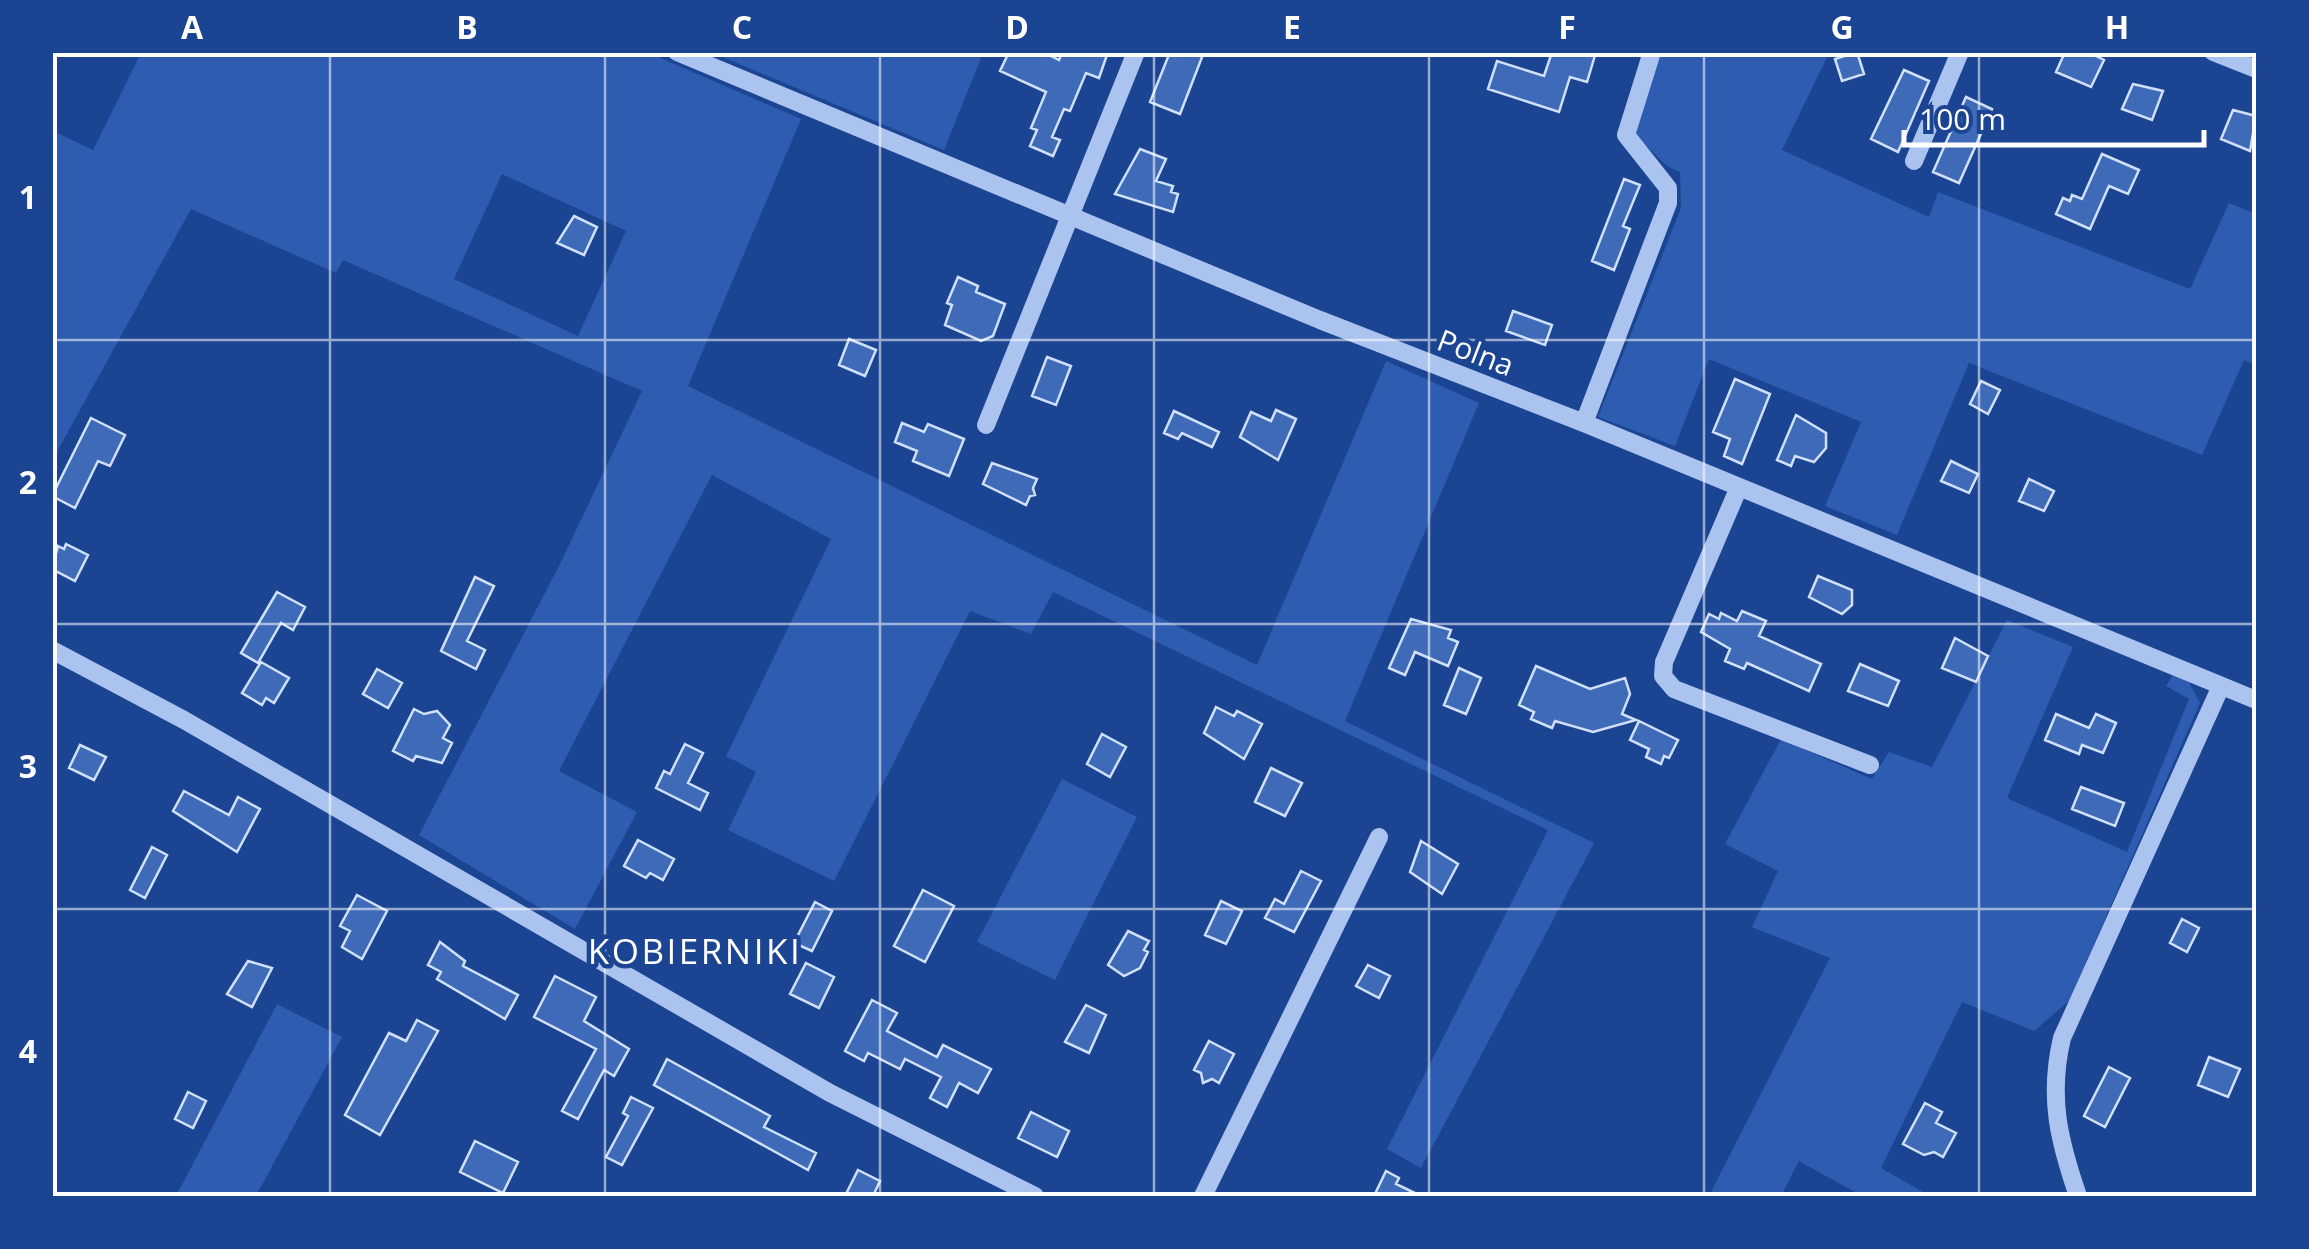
<svg xmlns="http://www.w3.org/2000/svg" width="2309" height="1249" font-family="'Open Sans',sans-serif">
  <style>
    .green { fill: #2e5cb0; fill-rule: evenodd }
    .building { fill: #3f6ab8; stroke: #d1e0fa; stroke-width: 2.5 }
    .lines { fill: none; stroke-linecap: round; stroke-linejoin: round }
    .minor { stroke: #aac3ef; stroke-width: 18 }
    .grid { fill: none; stroke: #fff; stroke-width: 2.5; stroke-opacity: 0.55 }
    .labels { text-anchor: middle; dominant-baseline: central; stroke-width: 9; stroke-linejoin: round; paint-order: stroke }
    .street-label { font-size: 30px; fill: #fff; stroke: #1b4492 }
    .quarter-label { font-size: 35px; letter-spacing: 2.5px; fill: #fff; stroke: #1b4492 }
    .neatline { fill: none; stroke: #fff; stroke-width: 4 }
    .grid-label { font-size: 32px; text-anchor: middle; font-weight: bold; fill: #fff }
  </style>
  <rect width="100%" height="100%" fill="#1b4492"/>
  <path class="green" d="M141,53h508l152,66 -113,267 569,279 129,-304 93,42 -134,318 249,122 -173,325 -34,-19 161,-319 -495,-238 -22,42 -61,-23 -136,270 -106,-51 28,-58 -30,-16 105,-217 -119,-64 -153,296 78,41 -62,117 -156,-94 142,-273 81,-171 -299,-131 -7,13 -145,-64 -138,250v-328l40,19zM502,174l124,57 -48,105 -124,-57z
    M713,53h270l-39,97z
    M1662,53h167l-47,97 147,67 9,-25 252,97 39,-86 27,11v151l-12,-5 -42,95 -233,-92 -72,172 -72,-29 36,-84 -152,-63 -34,87 -77,-29 83,-209 -1,-36 -13,-6 -31,-30v-15z
    M2007,620l66,27 -66,151 120,54 62,-153 -23,-13 7,-11 16,7 11,21 -131,298 -35,30 -72,-29 -81,166 49,28h-68l-63,-35 -18,35h-59l-11,-4 119,-234 -78,-31 26,-56 -53,-27 56,-105 91,40 17,-27 43,15z
    M1062,779l75,38 -82,163 -78,-38z
    M277,1004l65,33 -86,159h-80z"/>
  <path class="building" d="M1009,52h34l16,8 3,-8h46l-9,26 -13,-5 -16,38 -6,-2 -12,28 8,3 -7,16 -23,-10 7,-16 -6,-2 15,-36 -46,-21z
    M1170,52h34l-24,62 -30,-12z
    M1552,52h44l-9,30 -17,-5 -11,35 -71,-23 9,-28 47,15z
    M1857,52l7,22 -22,7 -7,-22z
    M2065,52h23l16,8 -13,27 -35,-15z
    M1904,70l25,11 -31,71 -27,-13z
    M2133,84l30,7 -11,29 -30,-11z
    M1966,97l26,12 -33,74 -26,-11z
    M2233,110l23,6 -6,35 -29,-12z
    M1140,149l26,10 -10,22 17,5 -2,6 7,2 -5,18 -58,-18z
    M2102,154l37,16 -11,24 -19,-8 -19,43 -34,-15 7,-16 7,3 2,-6 10,4z
    M1624,179l16,6 -17,41 7,3 -16,41 -22,-9z
    M574,216l23,11 -13,28 -27,-12z
    M958,277l20,9 -2,6 29,12 -12,32 -12,5 -36,-16 7,-20 -5,-2z
    M1513,311l39,14 -7,20 -39,-14z
    M849,339l27,11 -11,26 -26,-11z
    M1047,357l24,9 -15,39 -24,-9z
    M1735,379l35,15 -28,70 -18,-8 6,-17 -17,-7z
    M1981,381l19,9 -12,24 -18,-10z
    M1276,410l20,9 -18,41 -38,-23 11,-25 20,9z
    M1174,411l45,21 -7,15 -30,-14 -4,6 -14,-6z
    M1796,415l30,18v15l-12,14 -19,-6 -4,10 -14,-6z
    M91,418l34,17 -15,31 -12,-5 -23,47 -23,-12z
    M902,423l22,9 4,-8 36,15 -15,37 -36,-15 4,-10 -22,-9z
    M1951,461l27,13 -9,19 -28,-12z
    M992,463l45,16 -4,9 2,7 -5,1 -4,9 -43,-21z
    M2029,479l25,12 -10,20 -25,-10z
    M66,544l22,11 -13,26 -23,-12 6,-23 6,3z
    M1818,576l34,14v15l-10,9 -33,-17z
    M475,577l19,9 -27,55 18,9 -9,19 -35,-18z
    M277,592l28,15 -12,23 -12,-7 -23,40 -17,-10z
    M1742,611l24,10 -7,15 62,28 -12,27 -62,-28 -3,6 -19,-8 5,-12 -29,-17 8,-18 10,5 2,-6 16,8z
    M1411,619l40,11 -3,8 10,4 -10,24 -33,-14 -10,23 -16,-7z
    M1955,638l33,18 -12,26 -34,-14z
    M261,662l28,16 -15,25 -8,-5 -4,7 -20,-12z
    M1860,664l39,17 -11,25 -40,-15z
    M1536,666l54,23 35,-11 5,16 -8,20 14,6 -43,12 -38,-11 -3,7 -21,-9 3,-7 -15,-7z
    M1459,668l22,10 -15,36 -22,-9z
    M377,669l25,14 -14,25 -25,-14z
    M1216,707l18,9 3,-5 25,13 -18,35 -40,-26z
    M414,709l10,5 13,-3 13,14 -7,13 9,5 -10,20 -26,-7 -3,5 -20,-10z
    M2056,714l33,14 7,-14 20,9 -13,30 -21,-8 -3,9 -34,-14z
    M1639,721l39,19 -9,18 -5,-2 -3,8 -15,-7 3,-8 -19,-9z
    M1102,734l24,13 -16,30 -23,-13z
    M685,744l18,9 -15,30 20,10 -8,17 -44,-22 8,-17 6,3z
    M80,745l26,12 -12,23 -25,-12z
    M1271,768l31,15 -17,33 -30,-14z
    M2081,787l43,16 -9,23 -43,-17z
    M184,791l45,24 9,-18 22,12 -23,43 -64,-41z
    M638,840l36,19 -11,21 -13,-7 -4,5 -22,-12z
    M1421,841l37,23 -16,30 -32,-22z
    M152,847l15,8 -22,43 -15,-8z
    M1301,871l20,10 -27,51 -29,-14 10,-19 9,5z
    M923,890l31,16 -29,56 -31,-16z
    M357,895l30,16 -25,48 -20,-12 8,-16 -10,-5z
    M1221,901l21,10 -16,33 -21,-9z
    M815,902l17,9 -20,40 -18,-8z
    M2182,919l17,9 -12,24 -17,-9z
    M1128,931l21,10 -5,9 4,2 -8,16 -16,8 -16,-11z
    M440,942l25,19 -2,5 55,29 -13,24 -68,-40 4,-7 -13,-7z
    M248,961l24,7 -20,39 -25,-13z
    M806,963l28,14 -15,31 -29,-14z
    M1368,965l22,11 -11,22 -23,-12z
    M555,976l41,21 -12,24 45,28 -15,27 -10,-6 -26,49 -16,-8 34,-62 -62,-32z
    M872,1000l25,13 -10,18 50,26 6,-12 48,24 -13,24 -19,-10 -12,24 -17,-9 11,-21 -36,-18 -5,10 -32,-16 -4,8 -19,-10z
    M1086,1005l20,10 -17,38 -24,-11z
    M417,1020l21,11 -58,104 -35,-20 44,-82 17,8z
    M1209,1041l25,13 -15,29 -7,-4 -9,4 -2,-10 -7,-3z
    M2209,1057l31,12 -12,28 -30,-12z
    M667,1059l103,57 -6,11 52,26 -8,17 -154,-85z
    M2109,1067l21,11 -25,49 -21,-11z
    M188,1092l18,9 -13,27 -18,-9z
    M631,1097l22,11 -31,57 -16,-8 22,-41 -5,-3z
    M1925,1103l17,9 -6,11 20,10 -13,24 -9,-5 -10,3 -21,-11z
    M1031,1112l38,19 -12,26 -39,-19z
    M475,1141l43,21 -15,31 -43,-21z
    M858,1170l22,11 -7,15h-28z
    M1386,1171l13,7 -3,6 25,12h-47z"/>
  <g class="lines">
    <path class="minor" d="M677,52l643,268 264,103 672,277
      M2213,52l43,17
      M1914,161l46,-109
      M1584,423l84,-220v-15l-42,-53 26,-83
      M986,425l150,-373
      M1739,487l-75,175 -1,14 11,13 196,76
      M52,650l132,70 646,373 205,103
      M1203,1196l176,-359
      M2078,1196c-19,-55 -30,-99 -16,-158l159,-352"/>
  </g>
  <path class="grid" d="M330,52v1144M605,52v1144M880,52v1144M1154,52v1144M1429,52v1144M1704,52v1144M1979,52v1144M52,340h2204M52,624h2204M52,909h2204"/>
  <g class="labels">
    <g class="street-label">
      <text transform="translate(1476 352) rotate(21)">Polna</text>
    </g>
    <g class="quarter-label">
      <text x="695" y="950">KOBIERNIKI</text>
    </g>
  </g>
  <rect width="2309" height="1249" fill="none" stroke="#1b4492" stroke-width="110"/>
  <path d="M1904 130v15h300v-15" fill="none" stroke="#ffffff" stroke-width="5"/>
  <text x="1919" y="130" font-size="30" fill="#ffffff" stroke="#1b4492" stroke-width="8" paint-order="stroke">100 m</text>
  <rect x="55" y="55" width="2199" height="1139" class="neatline"/>
  <g class="grid-label">
    <text x="192" y="39">A</text>
    <text x="467" y="39">B</text>
    <text x="742" y="39">C</text>
    <text x="1017" y="39">D</text>
    <text x="1292" y="39">E</text>
    <text x="1567" y="39">F</text>
    <text x="1842" y="39">G</text>
    <text x="2117" y="39">H</text>
    <text x="28" y="209">1</text>
    <text x="28" y="494">2</text>
    <text x="28" y="778">3</text>
    <text x="28" y="1063">4</text>
  </g>
</svg>
